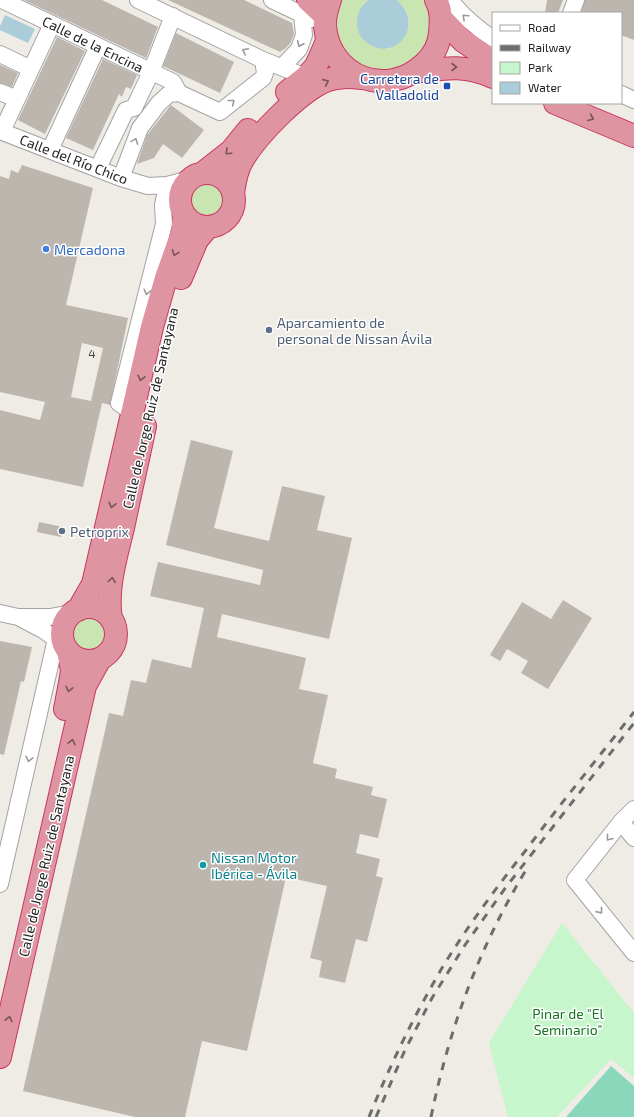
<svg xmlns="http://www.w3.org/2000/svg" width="634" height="1117" font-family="'Exo 2',sans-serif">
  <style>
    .grass { fill: #c9e5b1 }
    .park { fill: #c7f5cc }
    .pitch { fill: #8bd7bc }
    .water { fill: #aacdd9 }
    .building { fill: #bcb6af; fill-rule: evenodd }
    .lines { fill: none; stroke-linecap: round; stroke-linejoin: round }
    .minor-casing { stroke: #a3a3a3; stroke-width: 18 }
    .highway-casing { stroke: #cc3464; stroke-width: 24 }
    .minor { stroke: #fff; stroke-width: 16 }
    .highway { stroke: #df95a1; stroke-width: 22 }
    .rail { stroke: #6d6d6d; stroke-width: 3; stroke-dasharray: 8 8; stroke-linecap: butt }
    .oneway { stroke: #9a9a9a }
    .oneway2 { stroke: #75545a }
    .transit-dot { fill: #1a4fb4; stroke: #fff; stroke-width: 1.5 }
    .shop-dot { fill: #3f7fe0; stroke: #fff; stroke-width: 1.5 }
    .service-dot { fill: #5c6f8a; stroke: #fff; stroke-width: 1.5 }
    .culture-dot { fill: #0f9aa8; stroke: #fff; stroke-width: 1.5 }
    .labels { text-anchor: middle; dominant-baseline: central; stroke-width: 3; stroke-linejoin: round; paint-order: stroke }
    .number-label { font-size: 12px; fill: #464543 }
    .street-label { font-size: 14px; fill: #1f1f1f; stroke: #fff }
    .transit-label { font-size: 14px; fill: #164399; stroke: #fff; text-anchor: end }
    .shop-label { font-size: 14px; fill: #366cbe; stroke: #fff; text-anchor: start }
    .service-label { font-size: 14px; fill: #4e5e75; stroke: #fff; text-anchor: start }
    .culture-label { font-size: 14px; fill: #0d838f; stroke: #fff; text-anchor: start }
    .park-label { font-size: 14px; fill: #157520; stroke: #fff }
  </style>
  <rect width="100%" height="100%" fill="#efece6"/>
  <path class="grass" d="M339,0h30c-9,6 -12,15 -12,26l31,23c24,-10 28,-32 9,-49h29l7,19 -2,17 -8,16 -27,19 -17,1 -17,-4 -13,-8 -15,-28 4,-30z
    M191 200a17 17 0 1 1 34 0a17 17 0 1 1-34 0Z
    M72 634a17 17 0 1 1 34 0a17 17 0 1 1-34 0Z"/>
  <path class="park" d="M562,923l72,90v65l-23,-19 -54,58h-49l-19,-74z"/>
  <path class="pitch" d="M611,1066l23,20v31h-68z"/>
  <path class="water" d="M369,0h28c30,27 -4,64 -31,42 -6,-4 -9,-12 -9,-19 0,-10 4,-18 12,-23z
    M5,15l30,14 -7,14 -28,-13v-4z"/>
  <path class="building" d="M24,0h78l56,27 -12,31z
    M168,0h76l48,23 2,11 -3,8 -5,6 -6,4z
    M547,0h16l-5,13h-13z
    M585,0h49v40l-13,-5v-22h-40z
    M176,33l58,29 -14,31 -57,-27z
    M57,37l28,14 -40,83 -27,-14z
    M103,59l34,16 -6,14 -5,-2 -4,10 -3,-3 -26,56 -27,-12z
    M0,65l18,8 -6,14 -12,-4z
    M171,105l33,25 -22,28 -19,-14 -9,14 -17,6 10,-29z
    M22,165l71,23 -27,117 62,13 -18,87 -8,-2 -19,84 -83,-18v-59l40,10 5,-18 -45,-10v-216l9,3 2,-9 7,3zM82,343l21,5 -12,53 -20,-4z
    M191,440l42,11 -19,77 55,13 13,-55 43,10 -8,34 35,8 -23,101 -107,-25 -5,23 89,21 -7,31 29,6 -15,68 24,6 -2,9 38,9 -2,8 16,4 -9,39 -18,-4 -4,19 24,6 -4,17 7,2 -16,64 -11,-3 -11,44 -26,-6 3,-16 -12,-3 17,-72 -41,-9 -39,174 -45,-10 -17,76h-50l-112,-26 86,-378 14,3 8,-36 15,3 6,-24 39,9 13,-60 -54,-12 8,-34 102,23 3,-15 -97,-25z
    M39,522l24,5 -2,10 -24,-5z
    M563,600l29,18 -44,71 -27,-16 7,-12 -21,-12 -7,12 -10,-6 32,-53 29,17z
    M0,641l32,6 -8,35 -3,-1 -17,74 -4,-1z"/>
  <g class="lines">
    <defs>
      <path id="minor" d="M2,0l171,82 6,11
        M138,0l125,60 43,17
        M272,0l40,19
        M438,3l13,-2c12,16 26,27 42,38
        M571,13l5,-13
        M0,54l31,15
        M282,67l17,-18 5,-14 -2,-21
        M0,92l17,7
        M621,94l13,6
        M0,131l121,47 27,8 19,-1 23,-6
        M2,131l50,-107
        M50,150l48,-104
        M98,168l28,-58 8,-2 17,-36 22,-56
        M121,178l19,-50 19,-25 10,-9 10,-1 41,19 43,-34 2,-5 -2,-13
        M133,413l-14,-10 45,-179 -1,-19 4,-20
        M0,613l18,4h32l22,-4
        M20,618l23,12 21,15
        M634,809l-13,13 -46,58 59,73
        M621,822l13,16
        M0,884l56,-245 7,-11"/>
      <path id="highway" d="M308,0l17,16
        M330,0c-3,9 -6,17 -5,27 5,50 62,72 99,37 9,-8 15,-19 16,-31 1,-11 2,-23 -4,-33
        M442,19l21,22 30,20
        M415,72c30,-4 50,-8 78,5
        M287,92l19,-15 10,-11 11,-25
        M555,103l79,33
        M203,173l28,-22 17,-21
        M180 200a27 27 0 1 1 54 0a27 27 0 1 1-54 0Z
        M233,193c2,-12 3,-22 9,-32 15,-26 59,-71 86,-81 11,-4 22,-3 34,-2
        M181,278l16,-38 11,-13
        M62 634a27 27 0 1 1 54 0a27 27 0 1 1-54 0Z
        M78,610l15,-26 59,-257 14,-49 16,-45 2,-18
        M111,619c-5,-30 5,-62 12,-91 7,-34 15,-68 22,-102
        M65,709l5,-26 2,-13 -4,-19
        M0,1057l85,-371 15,-27"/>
    </defs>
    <use href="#minor" class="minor-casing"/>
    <use href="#highway" class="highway-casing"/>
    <use href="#minor" class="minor"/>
    <use href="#highway" class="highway"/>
    <path class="rail" d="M369,1117c21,-52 45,-101 73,-149 25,-41 54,-80 84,-118 35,-47 72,-92 108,-138
      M376,1117l29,-67 27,-52 33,-53 41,-58 128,-164
      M431,1117c19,-92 49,-172 98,-252"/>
  </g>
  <defs><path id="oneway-chevron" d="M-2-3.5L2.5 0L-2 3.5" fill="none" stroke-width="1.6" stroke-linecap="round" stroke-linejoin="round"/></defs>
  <g class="oneway">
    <use href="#oneway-chevron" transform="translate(465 17) rotate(-137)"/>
    <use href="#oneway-chevron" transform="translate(300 44) rotate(115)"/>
    <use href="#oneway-chevron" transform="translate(245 51) rotate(-154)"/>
    <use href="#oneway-chevron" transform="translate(232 102) rotate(-38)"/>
    <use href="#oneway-chevron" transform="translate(135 141) rotate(-69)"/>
    <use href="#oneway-chevron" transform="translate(147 292) rotate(104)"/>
    <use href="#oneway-chevron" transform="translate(29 759) rotate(103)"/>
    <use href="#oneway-chevron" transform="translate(609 838) rotate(128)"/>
    <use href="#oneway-chevron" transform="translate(600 911) rotate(51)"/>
  </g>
  <g class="oneway2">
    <use href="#oneway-chevron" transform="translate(454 67)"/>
    <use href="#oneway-chevron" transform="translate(326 82) rotate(-24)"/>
    <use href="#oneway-chevron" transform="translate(591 118) rotate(22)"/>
    <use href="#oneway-chevron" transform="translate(228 152) rotate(137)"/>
    <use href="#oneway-chevron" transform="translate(175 253) rotate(110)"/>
    <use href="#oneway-chevron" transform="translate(141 378) rotate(103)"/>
    <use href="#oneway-chevron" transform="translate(112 505) rotate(103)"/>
    <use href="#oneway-chevron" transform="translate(112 580) rotate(-82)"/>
    <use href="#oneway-chevron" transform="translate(69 689) rotate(103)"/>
    <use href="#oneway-chevron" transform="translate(72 742) rotate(-77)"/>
    <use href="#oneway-chevron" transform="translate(9 1019) rotate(-77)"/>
  </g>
  <rect class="transit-dot" x="443" y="82" width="8" height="8" rx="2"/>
  <circle class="shop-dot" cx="46" cy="249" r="4"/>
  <g class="service-dot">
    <circle cx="269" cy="330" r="4"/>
    <circle cx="62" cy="531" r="4"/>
  </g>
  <circle class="culture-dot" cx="203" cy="865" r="4"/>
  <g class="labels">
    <g class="number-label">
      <text x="92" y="353">4</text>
    </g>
    <g class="street-label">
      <text transform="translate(93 44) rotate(26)">Calle de la Encina</text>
      <text transform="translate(74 159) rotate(21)">Calle del Río Chico</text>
      <text transform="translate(150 408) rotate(-77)">Calle de Jorge Ruiz de Santayana</text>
      <text transform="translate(46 856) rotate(-77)">Calle de Jorge Ruiz de Santayana</text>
    </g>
    <g class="transit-label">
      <text x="439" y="78">Carretera de<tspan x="439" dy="16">Valladolid</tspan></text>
    </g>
    <g class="shop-label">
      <text x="54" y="249">Mercadona</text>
    </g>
    <g class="service-label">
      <text x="277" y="322">Aparcamiento de<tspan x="277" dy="16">personal de Nissan Ávila</tspan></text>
      <text x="70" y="531">Petroprix</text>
    </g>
    <g class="culture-label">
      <text x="211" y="857">Nissan Motor<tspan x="211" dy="16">Ibérica - Ávila</tspan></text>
    </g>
    <g class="park-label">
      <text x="568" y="1013">Pinar de "El<tspan x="568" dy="16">Seminario"</tspan></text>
    </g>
  </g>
  <rect x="492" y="12" width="130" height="92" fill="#ffffff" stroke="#a5a5a5"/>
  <rect x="500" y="25" width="20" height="6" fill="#ffffff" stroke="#a5a5a5"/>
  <text x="528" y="32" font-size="12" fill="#1f1f1f">Road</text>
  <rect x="500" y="45" width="20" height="6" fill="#6d6d6d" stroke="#a5a5a5"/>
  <text x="528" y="52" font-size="12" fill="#1f1f1f">Railway</text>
  <rect x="500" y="62" width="20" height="12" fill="#c7f5cc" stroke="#a5a5a5"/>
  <text x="528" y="72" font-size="12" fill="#1f1f1f">Park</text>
  <rect x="500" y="82" width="20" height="12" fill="#aacdd9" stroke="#a5a5a5"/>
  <text x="528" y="92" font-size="12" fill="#1f1f1f">Water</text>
</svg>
